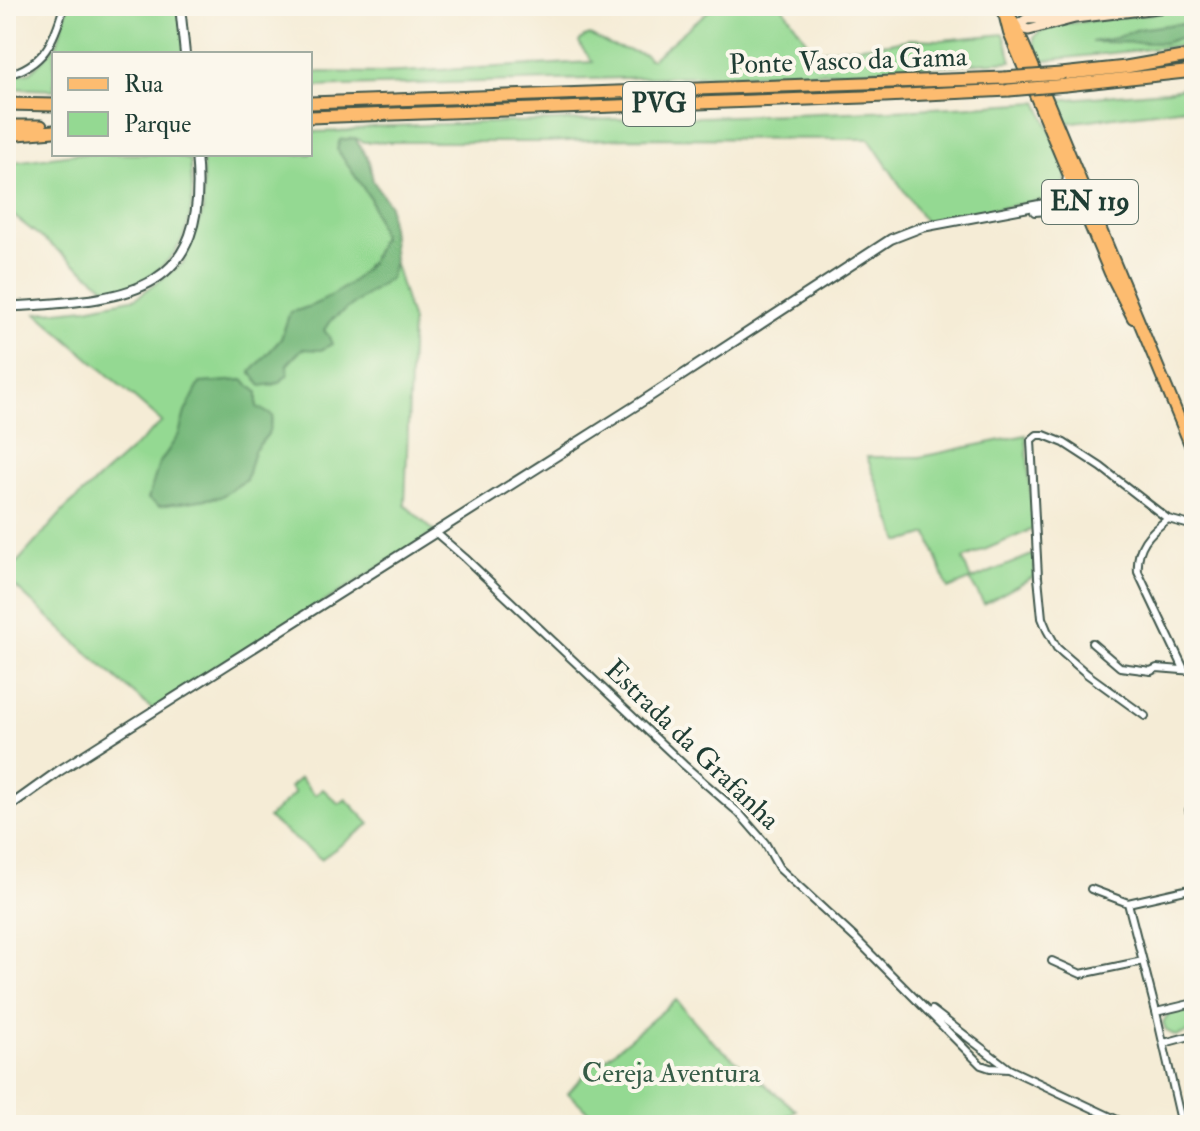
<svg xmlns="http://www.w3.org/2000/svg" width="1200" height="1131" font-family="'IM FELL Double Pica',serif">
  <style>
    .green { fill: #94d992; stroke: #5a8b63; stroke-width: 2; fill-rule: evenodd }
    .forest { fill: #77b97c; stroke: #4b7b58; stroke-width: 2 }
    .lines { fill: none; stroke-linecap: round; stroke-linejoin: round }
    .minor-casing { stroke: #3f574c; stroke-width: 10 }
    .tertiary-casing { stroke: #3f574c; stroke-width: 12 }
    .secondary-casing { stroke: #3f574c; stroke-width: 13 }
    .primary-casing { stroke: #3f574c; stroke-width: 14 }
    .motorway-casing { stroke: #3f574c; stroke-width: 15 }
    .minor { stroke: #fff; stroke-width: 6 }
    .tertiary { stroke: #fff; stroke-width: 8 }
    .secondary { stroke: #fee4c6; stroke-width: 9 }
    .primary { stroke: #fdbc70; stroke-width: 10 }
    .motorway { stroke: #fdbc70; stroke-width: 11 }
    .motorway-bridge-casing { stroke: #3f574c; stroke-width: 15; stroke-linecap: butt }
    .motorway-bridge { stroke: #fdbc70; stroke-width: 11 }
    .labels { text-anchor: middle; dominant-baseline: central; stroke-width: 8; stroke-linejoin: round; paint-order: stroke }
    .shield { fill: #fbf7ec; stroke: #61756b; stroke-width: 2 }
    .shield-label { font-size: 26px; font-weight: bold; fill: #1f3d34 }
    .street-label { font-size: 28px; fill: #1f3d34; stroke: #fbf7ec }
    .park-label { font-size: 28px; fill: #365c47; stroke: #fbf7ec }
  </style>
  <rect width="100%" height="100%" fill="#fbf7ec"/>
  <filter id="ink" filterUnits="userSpaceOnUse"><feTurbulence type="fractalNoise" baseFrequency=".0125" numOctaves="2"/><feDisplacementMap in="SourceGraphic" scale="16" xChannelSelector="R" yChannelSelector="G"/><feConvolveMatrix kernelMatrix="1 2 1 2 8 2 1 2 1" color-interpolation-filters="sRGB"/></filter>
  <filter id="wash" filterUnits="userSpaceOnUse"><feTurbulence type="fractalNoise" baseFrequency=".006" numOctaves="4" result="noise"/><feDisplacementMap in="SourceGraphic" scale="32" xChannelSelector="R" yChannelSelector="G"/><feGaussianBlur stdDeviation="1.8" result="paint"/><feColorMatrix in="noise" values="0 0 0 0 0 0 0 0 0 0 0 0 0 0 0 0 0 1.4 0 .05"/><feComposite in="paint" operator="in"/></filter>
  <g filter="url(#wash)">
    <rect width="100%" height="100%" fill="#f5ecd6"/>
    <path class="green" d="M68,6h111l6,48h-131v36l-48,-2v-11l25,-5 26,-28z
      M714,6h68l24,34 -2,12 86,-9 20,-4 32,1 62,-6 8,27 -181,11 -521,15v-15l71,1 212,-11 -11,-14 -3,-6 5,-5 6,-2 19,10 37,10 3,4h3z
      M1194,8v36l-155,17 -4,-12 -1,-11 5,-6 17,-7z
      M1194,86v21l-128,16 -9,-23 109,-9z
      M1038,102l30,70 -7,20 -12,7 -124,23 -56,-83 -239,-1 -83,4h-183l-9,-4 -15,2 -3,9 33,49 12,39c-4,8 -7,16 -11,24 -14,23 -55,47 -81,51l-9,27 -30,34 19,13 9,-3 9,-9 -1,-9 15,-16 27,-12 -5,-7 6,-10 60,-42 4,-17 18,61 -7,183 30,27 -282,178 -60,-52 -86,-79 5,-11 53,-59 97,-87 -125,-109 49,-5 50,-10 47,-35 20,-51v-58h107v-22l38,-1 23,-4c222,-9 445,-10 667,-25zM243,380l14,27 11,27 -14,17 -9,29 -25,17 -61,9 -10,-7 10,-35 21,-30 40,-52z
      M73,154h99l18,6c1,12 2,25 2,37 -2,50 -31,81 -77,95l-6,-2 -103,-80v-47z
      M1026,435l7,94 -70,30 8,21 63,-26 1,22 -51,28 -14,-24 -22,9 -20,-55 -26,8 -3,-1 -32,-84h53z
      M300,778l15,17 8,-6 16,15 7,-5 24,25 -49,35 -53,-41 27,-25 -5,-6z
      M676,1000l35,40 85,70 -21,15h-172l-35,-32 30,-33 7,-1z
      M1194,1008v23l-19,5 -9,-6 -3,-7 6,-9z"/>
    <path class="forest" d="M1175,24h7l9,7 -9,6 -18,6 -72,-1 24,-4 22,-9z
      M355,138l14,23 4,20 16,23 5,57 -4,17 -60,43 -6,9 5,7 3,7 -11,6 -19,-1 -15,15 1,10 -9,9 -18,3 -10,-14 30,-33 9,-27c26,-4 66,-28 81,-51 4,-7 7,-16 11,-24l-12,-39 -33,-49 3,-9z
      M243,380l14,12v15l16,9 -5,18 -14,17 -8,29 -26,17 -61,9 -11,-7 11,-35 20,-30 6,-22 15,-29z"/>
  </g>
  <g filter="url(#ink)">
    <g class="lines">
      <defs>
        <path id="minor" d="M6,75c38,-9 48,-34 58,-69
          M1168,519c-19,14 -32,27 -30,53l46,97
          M435,532l30,26 219,207 55,48 26,30 14,25 77,71 125,126 9,3 19,1
          M1092,643l28,24 31,4 6,-3 37,3
          M1145,716l-58,-42 -30,-26 -10,-18 -5,-12 -4,-41 -7,-137 6,-5h7l20,8 37,24 67,52 26,7
          M1189,810l5,17
          M1091,889l37,14 66,-15
          M1128,903l28,109 26,113
          M1052,961l29,13 62,-13
          M932,1010l77,59 119,56
          M1156,1012l38,-9
          M1164,1043l30,-8"/>
        <path id="tertiary" d="M180,6l5,48
          M1035,211c17,-1 38,-5 51,9
          M6,307c113,-8 205,-6 190,-153
          M6,809l53,-38 576,-365 256,-167 31,-12 128,-24c13,-6 17,-14 18,-28
          M1186,1125l8,-1"/>
        <path id="secondary" d="M1016,27l13,3 46,-12 99,-12
          M1013,28l14,-9 29,-1"/>
        <path id="primary" d="M1004,6l12,21 15,34 163,393
          M1004,13l5,20 101,240 23,45"/>
        <path id="motorway" d="M1061,74l65,-7 68,-12
          M1066,85l128,-14
          M310,103l694,-25
          M6,104l48,1
          M310,117l554,-20 145,-7
          M6,126h35
          M6,135l48,-4"/>
      </defs>
      <use href="#minor" class="minor-casing"/>
      <use href="#tertiary" class="tertiary-casing"/>
      <use href="#secondary" class="secondary-casing"/>
      <use href="#primary" class="primary-casing"/>
      <use href="#motorway" class="motorway-casing"/>
      <use href="#minor" class="minor"/>
      <use href="#tertiary" class="tertiary"/>
      <use href="#secondary" class="secondary"/>
      <use href="#primary" class="primary"/>
      <use href="#motorway" class="motorway"/>
      <defs>
        <path id="motorway-bridge" d="M1004,78l57,-4
          M1009,90l57,-5"/>
      </defs>
      <use href="#motorway-bridge" class="motorway-bridge-casing"/>
      <use href="#motorway-bridge" class="motorway-bridge"/>
    </g>
  </g>
  <g class="labels">
    <g class="shield">
      <rect x="623" y="82" width="72" height="44" rx="6"/>
      <rect x="1042" y="180" width="96" height="44" rx="6"/>
    </g>
    <g class="shield-label">
      <text x="659" y="104">PVG</text>
      <text x="1090" y="202">EN 119</text>
    </g>
    <g class="street-label">
      <text transform="translate(848 61) rotate(-2)">Ponte Vasco da Gama</text>
      <text transform="translate(692 745) rotate(44)">Estrada da Grafanha</text>
    </g>
    <g class="park-label">
      <text x="671" y="1073">Cereja Aventura</text>
    </g>
  </g>
  <rect width="1200" height="1131" fill="none" stroke="#fbf7ec" stroke-width="32"/>
  <rect x="52" y="52" width="260" height="104" fill="#fbf7ec" stroke="#a3ada2" stroke-width="2"/>
  <rect x="68" y="78" width="40" height="12" fill="#fdbc70" stroke="#a3ada2" stroke-width="2"/>
  <text x="124" y="92" font-size="24" fill="#1f3d34">Rua</text>
  <rect x="68" y="112" width="40" height="24" fill="#94d992" stroke="#a3ada2" stroke-width="2"/>
  <text x="124" y="132" font-size="24" fill="#1f3d34">Parque</text>
</svg>
